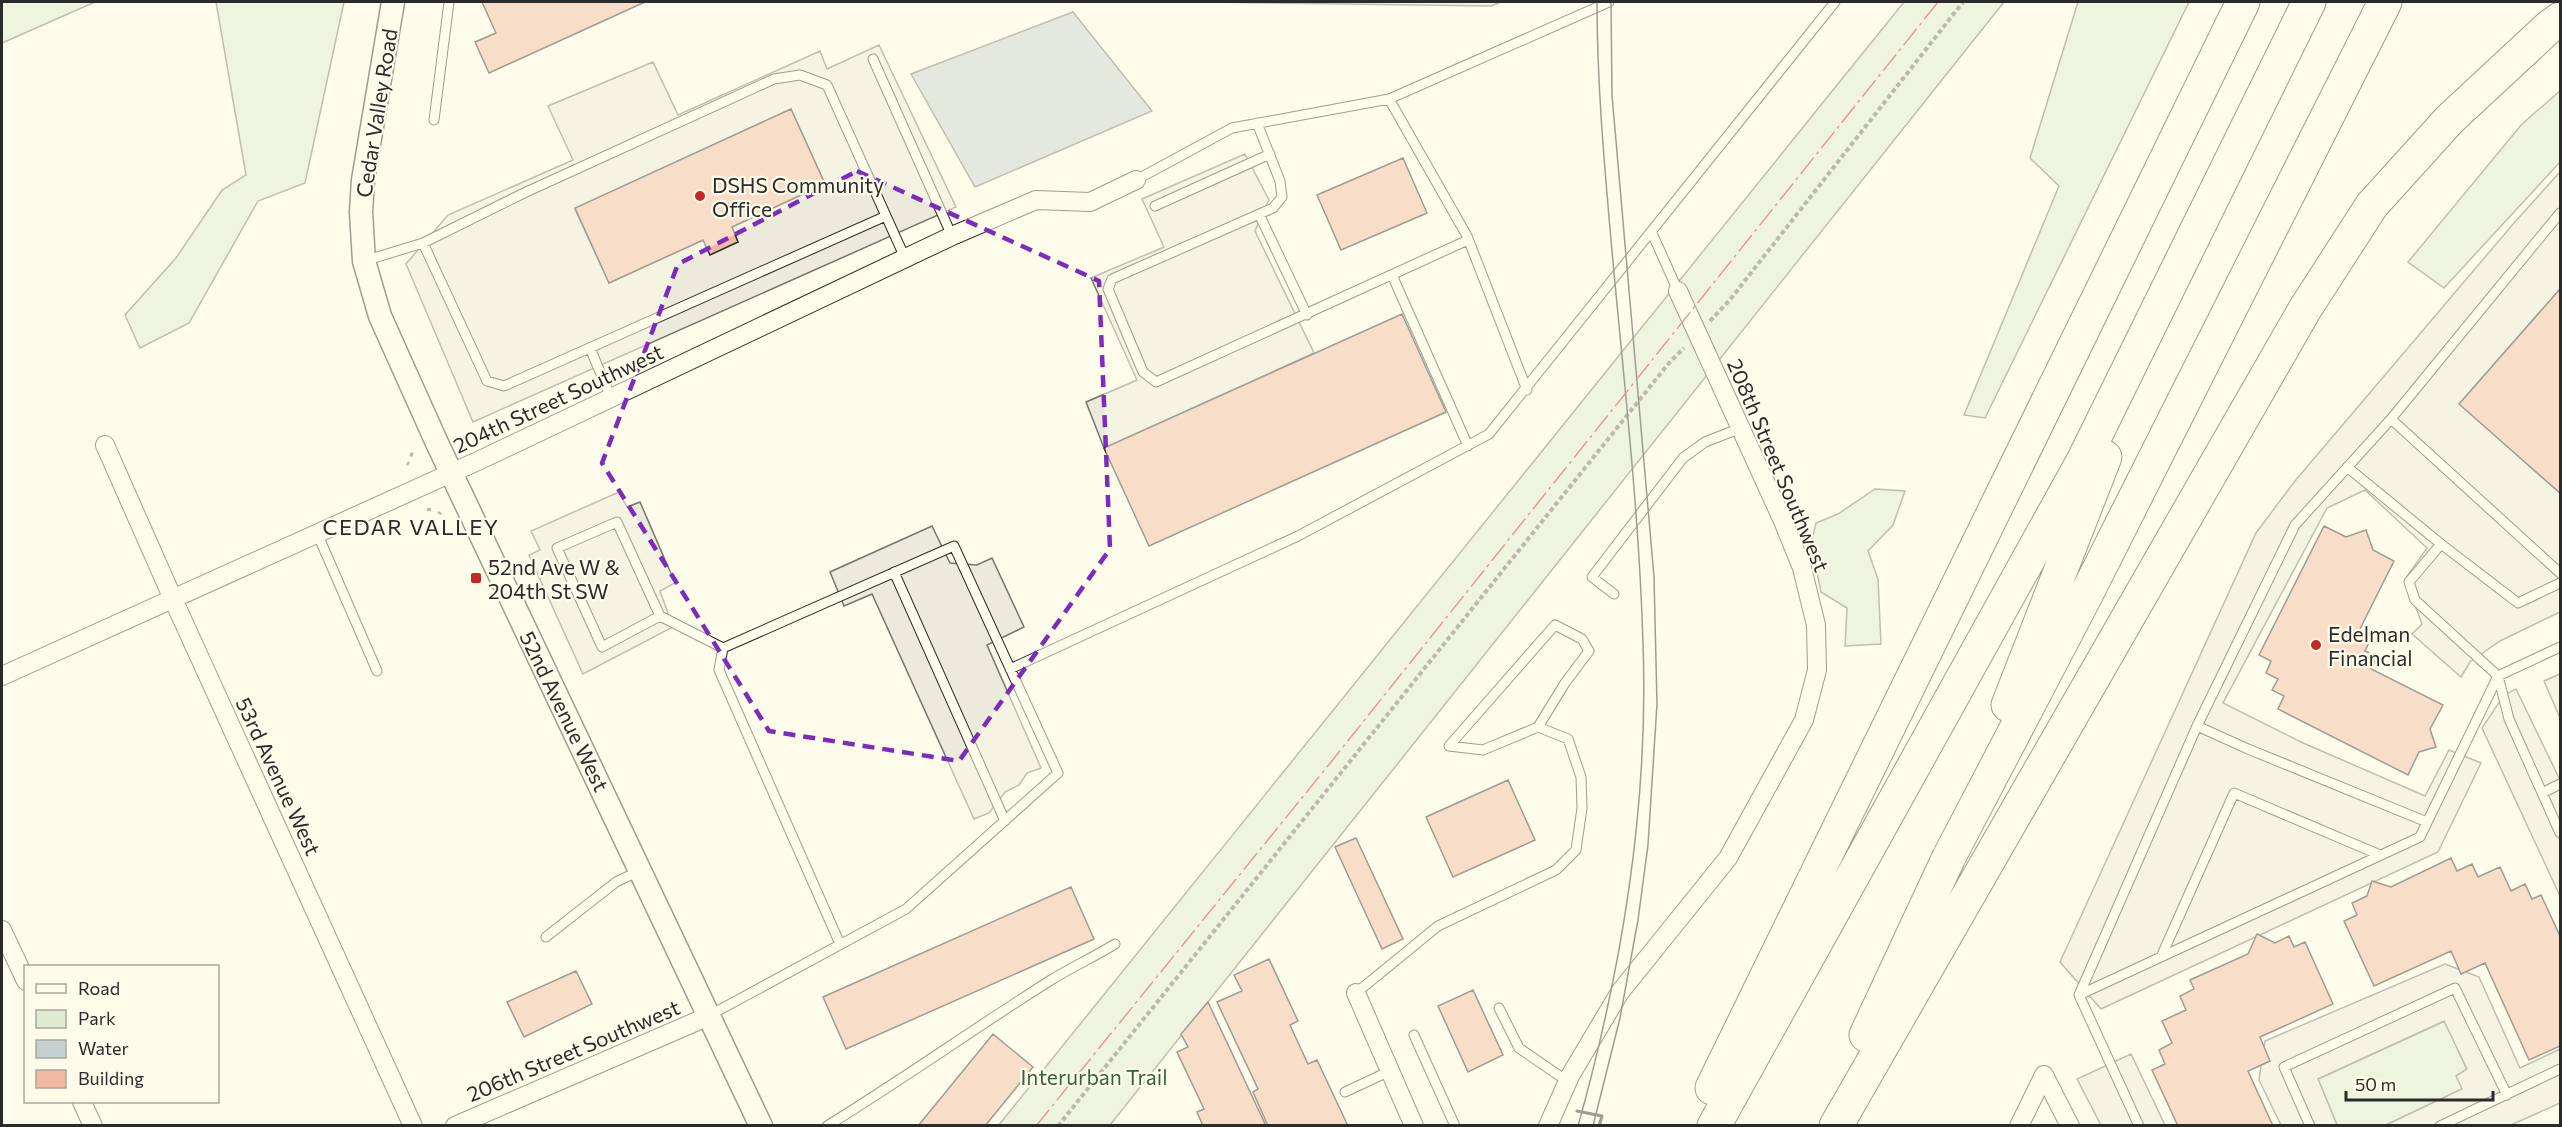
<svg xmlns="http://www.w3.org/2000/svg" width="2562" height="1127" font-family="Commissioner,sans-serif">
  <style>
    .green { fill: #deebd1; stroke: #74746e; stroke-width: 1.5 }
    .parking { fill: #eceadb; stroke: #74746e; stroke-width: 1.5; fill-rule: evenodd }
    .water { fill: #c7d0d0; stroke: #74746e; stroke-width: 1.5 }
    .building { fill: #f2b8a0; stroke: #2b2b2b; stroke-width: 1.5 }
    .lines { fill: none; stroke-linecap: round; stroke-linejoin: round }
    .service-casing { stroke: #2b2b2b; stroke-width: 11 }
    .minor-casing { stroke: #2b2b2b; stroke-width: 20 }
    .tertiary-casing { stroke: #2b2b2b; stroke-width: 25 }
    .motorway-casing { stroke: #2b2b2b; stroke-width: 35 }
    .path { stroke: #6a6964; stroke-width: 4; stroke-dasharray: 4.5 3; stroke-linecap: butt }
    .service { stroke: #fdfbea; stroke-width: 9 }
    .minor { stroke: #fdfbea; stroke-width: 18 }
    .tertiary { stroke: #fdfbea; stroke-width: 22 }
    .motorway { stroke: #fdfbea; stroke-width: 33 }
    .tram { stroke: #2b2b2b; stroke-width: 1.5 }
    .wall { stroke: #2b2b2b; stroke-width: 3 }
    .power { stroke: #c62828; stroke-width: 1.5; stroke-dasharray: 21 4.5 3 4.5; stroke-linecap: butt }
    .marked { fill: none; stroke: #7b2cbf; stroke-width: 4.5; stroke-dasharray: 12 8; stroke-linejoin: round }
    .poi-dot { fill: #c62828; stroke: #fdfbea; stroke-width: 2 }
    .labels { text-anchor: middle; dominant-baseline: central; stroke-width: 4.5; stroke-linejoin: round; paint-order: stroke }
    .street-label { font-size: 21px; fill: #2b2b2b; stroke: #fdfbea }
    .poi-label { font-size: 21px; fill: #2b2b2b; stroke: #fdfbea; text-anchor: start }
    .park-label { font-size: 21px; fill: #34623c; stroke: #fdfbea }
    .neighbourhood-label { font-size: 22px; letter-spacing: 1.5px; fill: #2b2b2b; stroke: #fdfbea }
  </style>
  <rect width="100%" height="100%" fill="#fdfbea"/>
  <path class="green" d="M2,2h93l-93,41z
    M216,2h128l-39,181 -47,18 -69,122 -49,25 -15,-33 51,-57 46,-68 24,-15z
    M1202,2h299l-10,4z
    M1904,2h100l-894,1123 -112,1z
    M2078,2h111l-204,416 -21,-3 95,-229 -29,-28z
    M2560,91v71l-116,126 -36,-26 114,-138z
    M1875,489l30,2 -12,34 -25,26 10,28 3,65 -36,2 2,-38 -26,-16 -10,-48 5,-21 22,-9z
    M2445,1021l22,49 -5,19 -76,36h-49l-19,-46z"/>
  <path class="parking" d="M879,45l77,162 -483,215 -67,-158 42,-49 125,-55 -25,-54 105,-44 25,53 142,-64 7,18zM791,109l34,75 -93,43 6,15 -35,-2 -94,43 -34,-74z
    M1245,154l24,46 -14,31 59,122 -210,95 -18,-46 51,-22 -46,-102 73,-31 -22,-48z
    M2560,172v117l-100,115 100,89v119l-60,29 -30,21 -9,15 -49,-43 10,-10 -17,-45 22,-31 -62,-58 -38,18 -104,195 78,39 124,54 24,-46 32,13 -43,89 -337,157 -41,-47 196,-429 39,-52 219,-258z
    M619,492l8,15 13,-5 35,81 -15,8 13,36 -90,47 -54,-119 11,-5 -9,-19z
    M932,526l18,37 27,2 15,-7 32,69 -37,18 54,123 -14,5 -8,12 -14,7 -16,21 -15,6 -102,-225 -28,12 -14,-34z
    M2560,674v44l-16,-37z
    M2516,689l44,91v116l-78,-168 22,-33z
    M2445,964l34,13 41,91 40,-19v54l-49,22h-125l76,-36 -6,-13 11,-7 -23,-48 -126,58 19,46h-56l-22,-45 6,-39z
    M2131,1054l34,71h-64l-24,-46z"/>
  <path class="water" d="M1073,12l79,99 -177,76 -64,-113z"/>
  <path class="building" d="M482,2h163l-156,71 -14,-31 21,-9z
    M791,109l34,75 -93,43 6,15 -28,13 -7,-15 -94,43 -34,-75z
    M1403,158l24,55 -86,37 -24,-55z
    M2560,289v204l-101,-89z
    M1402,314l44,98 -297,134 -45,-98z
    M2324,526l22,11 20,-7 7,20 21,11 -36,72 12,7 -5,11 12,6 -6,12 72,36 -13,24 6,18 -17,5 -11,23 -130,-66 6,-13 -12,-6 6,-11 -12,-6 5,-12 -12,-6z
    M1508,780l27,60 -82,37 -27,-60z
    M1356,838l47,101 -21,10 -47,-102z
    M2451,858l6,13 15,-7 6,13 22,-10 11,24 14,-7 7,15 9,-4 19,41v110l-31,14 -44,-97 -24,11 -10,-23 -77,35 -30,-65 13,-6 -5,-12 15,-7 5,-15 19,6z
    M1071,887l23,52 -248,110 -23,-52z
    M2257,934l18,9 14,-7 5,11 11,-5 28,62 -73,33 10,24 -22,10 25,55h-95l-26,-56 13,-6 -6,-14 13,-7 -10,-22 24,-11 -6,-14 14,-7 -4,-9 58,-26z
    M1269,959l29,62 -8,4 18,39 9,-4 31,66h-80l-15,-34 5,-3 -41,-87 25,-11 -8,-16z
    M576,971l16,33 -68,33 -17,-35z
    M1473,990l30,65 -35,17 -30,-66z
    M1208,1002l58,124h-63l-6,-14 7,-3 -27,-57 11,-5 -7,-13z
    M993,1034l40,33 -48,59h-67z"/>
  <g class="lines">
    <defs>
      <path id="service" d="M873,59l79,177
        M1389,99l220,-97
        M434,120l15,-118
        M1257,123l23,58 2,16 -9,11 -161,71 -4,10 35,83 13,10 312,-142
        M1136,180l96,-52 157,-29 78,137 60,154
        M1155,206l115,-52
        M1259,214l48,101
        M1652,233l26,58
        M423,243l64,138 17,5 382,-170
        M364,261l59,-18 101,-50 250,-114 26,-4 27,10 78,173
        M1392,275l76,171
        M590,348l21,50
        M2391,419l169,154
        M2347,467l94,77 -32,38 6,18 83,76 11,43 51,114
        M317,533l60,138
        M2441,544l77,59 42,-20
        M894,572l111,249
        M1614,594l-22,-17 91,-119 22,-16 36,-14
        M660,616l-58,31 -45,-99 60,-26 43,94 63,32
        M1010,669l288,-133 191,-102 346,-432
        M2197,726l98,-201 96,-106 169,-206
        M2542,793l18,-9
        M546,937l70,-55 23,-11
        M2161,957l73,-164 146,62
        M1356,993l82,-67 118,-56 20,-20 6,-42 -1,-31 -13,-38 -30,-12 -55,23 -34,-4 106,-121 27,14 7,12 -24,32 -27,44
        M2079,995l341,-158 78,-161 62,-29
        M1499,1008l20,40 48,33
        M710,1015l196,-106 152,-136 -104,-227 -231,102 -4,22 121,274
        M1414,1035l41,91
        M1345,1092l45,-21
        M827,1126c76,-47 148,-98 224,-146 21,-13 43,-23 64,-36
        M2139,1126l-60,-131 118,-269 51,23 179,73
        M2310,1126l-26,-59 171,-79 52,107
        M2440,1126l120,-57"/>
      <path id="minor" d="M105,445l68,154 240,527
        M2,676l478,-216 472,-224 84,-36 54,2 46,-22
        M2,930l24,51
        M1356,993l58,133
        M2044,1075l26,51
        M82,1102l11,24
        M455,1126l254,-110
        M1548,1126l22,-50 50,-84 108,-134 76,-138 13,-50 -1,-45 -14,-57 -19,-47 -105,-230
        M2019,1126l25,-51"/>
      <path id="tertiary" d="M393,2l-30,178 -2,32 3,49 16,55 57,127 324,683"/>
      <path id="motorway" d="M2008,705l97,-248
        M1866,1035l83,-178 137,-262 299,-593
        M1712,1088l531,-1086
        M1714,1126l369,-665 226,-459
        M1836,1126l469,-817 67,-104 78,-86 99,-92 11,-8"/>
    </defs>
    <use href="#service" class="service-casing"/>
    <use href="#minor" class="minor-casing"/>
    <use href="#tertiary" class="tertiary-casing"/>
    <use href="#motorway" class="motorway-casing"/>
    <path class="path" d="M1710,321l19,-20 234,-299
      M468,433l1,4
      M410,454l3,1
      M407,463l2,1
      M429,511v-3
      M439,514l1,-2
      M1058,1126l611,-763 15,-15"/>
    <use href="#service" class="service"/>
    <use href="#minor" class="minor"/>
    <use href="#tertiary" class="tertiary"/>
    <use href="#motorway" class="motorway"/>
    <path class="tram" d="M1578,1126c44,-157 71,-320 65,-483 -4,-135 -20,-269 -32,-403 -7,-79 -14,-159 -14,-238
      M1593,1126l27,-108 18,-98 10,-75 9,-141 -3,-127 -42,-482 -1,-93"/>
    <path class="wall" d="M1577,1111l25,5 -3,10"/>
    <path class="power" d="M1036,1126l295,-364 607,-760"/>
  </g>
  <path d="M0 0H2562V1127H0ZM857,171l242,110 11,268 -151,212 -190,-30 -167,-268 76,-199z" fill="#fdfbea" fill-opacity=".55" fill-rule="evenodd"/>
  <path class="marked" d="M857,171l242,110 11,268 -151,212 -190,-30 -167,-268 76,-199z"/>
  <g class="poi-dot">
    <circle cx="700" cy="196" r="6"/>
    <rect x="470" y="572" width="12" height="12" rx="3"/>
    <circle cx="2316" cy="645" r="6"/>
  </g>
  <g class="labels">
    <g class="street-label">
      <text transform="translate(376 113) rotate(-81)">Cedar Valley Road</text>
      <text transform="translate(558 398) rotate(-25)">204th Street Southwest</text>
      <text transform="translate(1779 465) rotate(67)">208th Street Southwest</text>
      <text transform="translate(565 711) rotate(64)">52nd Avenue West</text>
      <text transform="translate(279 776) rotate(65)">53rd Avenue West</text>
      <text transform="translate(573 1050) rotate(-23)">206th Street Southwest</text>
    </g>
    <g class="poi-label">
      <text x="712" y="184">DSHS Community<tspan x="712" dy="24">Office</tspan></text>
      <text x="488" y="566">52nd Ave W &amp;<tspan x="488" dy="24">204th St SW</tspan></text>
      <text x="2328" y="633">Edelman<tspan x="2328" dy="24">Financial</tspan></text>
    </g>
    <g class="park-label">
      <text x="1094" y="1076">Interurban Trail</text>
    </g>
    <g class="neighbourhood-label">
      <text x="411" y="526">CEDAR VALLEY</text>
    </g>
  </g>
  <rect width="2562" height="1127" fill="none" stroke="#2b2b2b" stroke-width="6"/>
  <rect x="24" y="965" width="195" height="138" fill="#fdfbea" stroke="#a9a89e" stroke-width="1.5"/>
  <rect x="36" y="984" width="30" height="9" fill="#fdfbea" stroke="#a9a89e" stroke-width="1.5"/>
  <text x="78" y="995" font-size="18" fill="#2b2b2b">Road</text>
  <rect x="36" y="1010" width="30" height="18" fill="#deebd1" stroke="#a9a89e" stroke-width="1.5"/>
  <text x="78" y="1025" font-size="18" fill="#2b2b2b">Park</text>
  <rect x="36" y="1040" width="30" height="18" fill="#c7d0d0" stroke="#a9a89e" stroke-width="1.5"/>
  <text x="78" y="1055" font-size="18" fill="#2b2b2b">Water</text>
  <rect x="36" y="1070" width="30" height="18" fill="#f2b8a0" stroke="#a9a89e" stroke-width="1.5"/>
  <text x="78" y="1085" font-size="18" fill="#2b2b2b">Building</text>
  <path d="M2346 1091v9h147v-9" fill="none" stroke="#2b2b2b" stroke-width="3"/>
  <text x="2355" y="1091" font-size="18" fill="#2b2b2b" stroke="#fdfbea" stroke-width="4.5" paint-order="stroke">50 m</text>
</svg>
